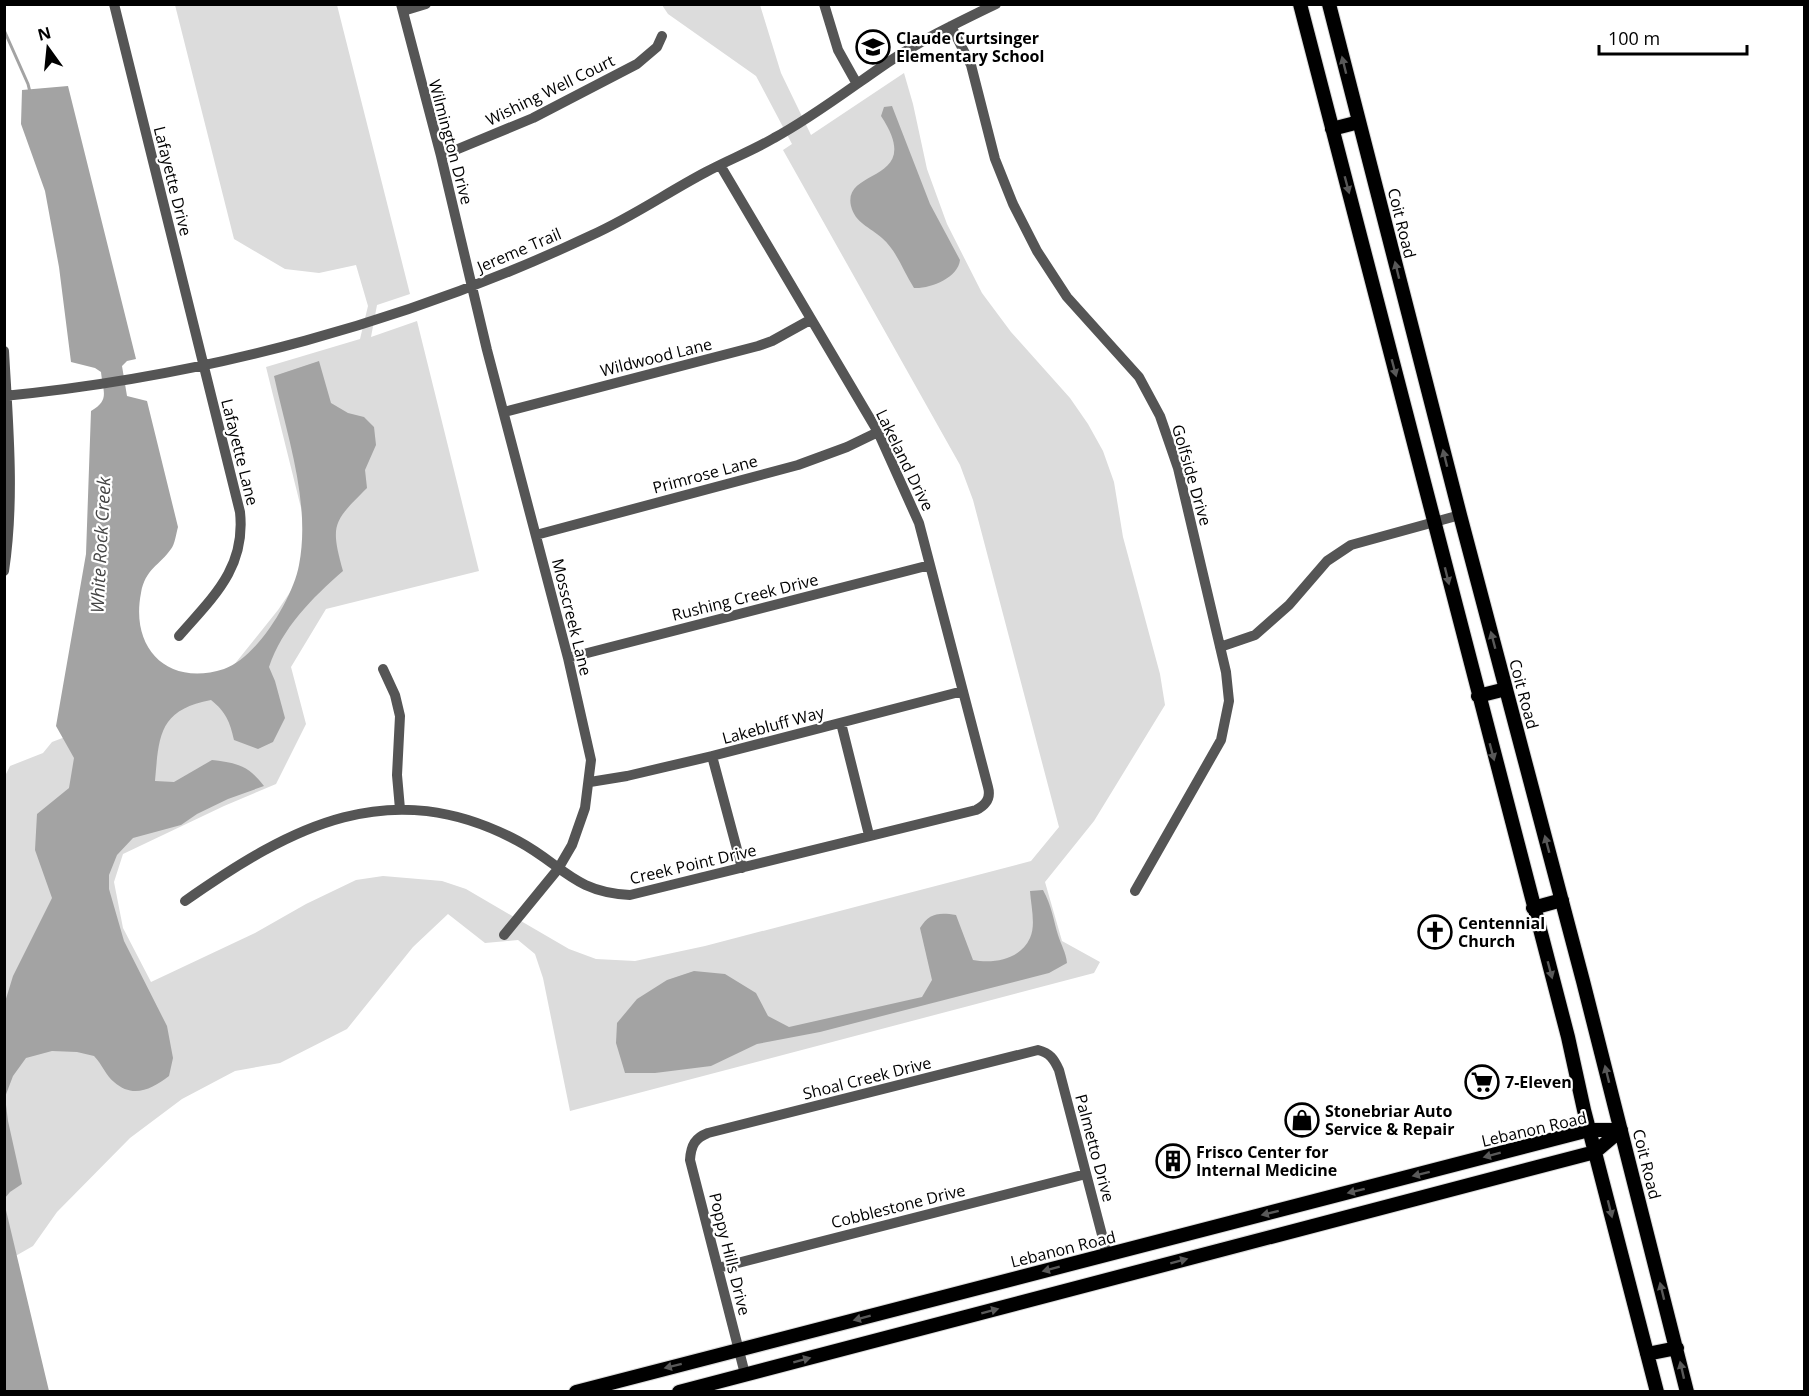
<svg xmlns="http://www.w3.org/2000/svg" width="1809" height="1396" font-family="'Open Sans',sans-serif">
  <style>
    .green { fill: #dcdcdc }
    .water { fill: #a3a3a3 }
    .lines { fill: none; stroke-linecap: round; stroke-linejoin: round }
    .stream { stroke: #a3a3a3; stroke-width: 3 }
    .major-casing { stroke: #dbdbdb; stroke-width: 16 }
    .minor { stroke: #555; stroke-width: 10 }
    .major { stroke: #000; stroke-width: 14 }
    .oneway { fill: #595959 }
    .labels { text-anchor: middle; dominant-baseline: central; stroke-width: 4.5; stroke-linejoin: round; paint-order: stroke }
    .poi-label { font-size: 16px; font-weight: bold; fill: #000; stroke: #fff; text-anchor: start }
    .street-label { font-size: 16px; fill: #000; stroke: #fff }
    .water-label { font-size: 18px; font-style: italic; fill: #444; stroke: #fff }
  </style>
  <rect width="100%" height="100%" fill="#fff"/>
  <path class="green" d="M175,5h162l73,289 -33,11 -6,32 46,-16 62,250 -153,38 -35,58 15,57 -30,60 -52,22 -101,48 -9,28 9,46 28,54 104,-49 51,-29 50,-24 27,-4 59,5 24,8 103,60 27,10 39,2 70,-15 326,-85 28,-34 -86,-327 -13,-35 -177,-315 9,-6 -36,-68 -88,-62 -6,-9h98l21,68 30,62 93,-62 9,31 14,65 20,55 35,69 29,39 59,66 18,26 15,27 11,31 9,55 37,137 5,31 -71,116 -49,61 17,59 38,21 -6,11 -524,138 -27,-133 -8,-24 -17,-14 -33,3 -37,-29 -35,33 -66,82 -67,34 -45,8 -53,28 -52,39 -73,74 -24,34 -28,16 -1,-484 6,-12 33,-13 9,-11 173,-66 53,-66 29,-43 -2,-43 -39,-157 94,-28 8,-33 -12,-41 -37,8 -34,-4 -51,-30z"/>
  <path class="water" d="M68,86l68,273 -9,2 -5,5 5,30 20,5 31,126c-2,7 -3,17 -7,22 -11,16 -26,20 -30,44 -11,56 27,94 83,76 33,-11 69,-71 75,-104 12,-62 -12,-129 -25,-189l45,-15 12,42 17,10 16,4 10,10 2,18 -11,25 2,18c-34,34 -37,36 -24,83 -31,27 -61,57 -74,96l6,14 10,37 -12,24 -15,7 -24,-9c-4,-18 -8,-28 -23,-40 -52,10 -52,35 -56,81l19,1 38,-22c25,3 36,5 52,26l-36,13 -31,15 -16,11 -48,13 -16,17 -8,20v14l15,52 43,85 6,32 -4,18c-17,13 -36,23 -55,6 -8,-6 -12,-18 -20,-26l-17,-4 -25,-1 -26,7 -13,18 -8,21 3,24 14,63 -12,8 -5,6v-196l8,-26 39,-78 -17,-48 2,-36 32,-26 5,-30 -18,-32 30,-172 5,-143c19,-11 12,-19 10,-39l-6,-4 -24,-6 -12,-95 -14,-76 -24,-67 1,-34z
    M892,106l38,98 30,56c-2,18 -30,29 -46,28 -11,-17 -17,-37 -32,-50 -12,-11 -27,-15 -31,-32 -9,-39 75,-22 30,-90l3,-9z
    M1043,890c9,17 10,28 15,45 3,10 8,17 9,28l-18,10 -229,59 -63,12 -46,22 -56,7h-30l-9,-30 1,-20 20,-24 30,-19 27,-9 31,3 31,19 12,23 21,11 133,-30 10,-17 -12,-52c9,-15 19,-16 36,-13l17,45c20,4 47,0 57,-22 6,-13 1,-32 0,-47z
    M5,1206l44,185h-44z"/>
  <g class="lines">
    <path class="stream" d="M4,30l24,54 2,8"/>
    <defs>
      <path id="major" d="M1300,4l268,1033 16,73 73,282
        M1329,4l131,511 123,466 104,411
        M1332,129l27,-7
        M1478,696l28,-7
        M1533,908l29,-8
        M1647,1354l30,-6
        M576,1392l1013,-262h32
        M679,1392l916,-240 26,-22"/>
    </defs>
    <use href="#major" class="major-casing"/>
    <path class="minor" d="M114,4l126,508c6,56 -27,85 -61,124
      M401,4l40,152 46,194 81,308 23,102 -6,48 -13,37 -14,24 -54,66
      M824,4l14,46 19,34
      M403,11l23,-7
      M951,26l20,39 24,94 18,45 24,47 30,46 72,80 21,39 18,52 48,204 3,29 -8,39 -86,151
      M441,156l92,-38 104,-54 20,-17 5,-11
      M4,351c4,73 11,147 0,220
      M4,396c204,-20 404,-74 588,-161 40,-18 76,-43 114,-63 22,-12 46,-21 68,-34 39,-21 75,-49 113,-75 34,-23 72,-41 109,-59
      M504,412l254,-66 14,-5 38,-21
      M536,535l262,-70 49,-18 31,-15
      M1220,647l35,-12 34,-30 38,-44 24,-16 109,-30
      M568,658l362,-93
      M383,669l12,26 5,21 -3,59 3,34
      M841,723l28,112
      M712,756l30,112
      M590,782l37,-6 85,-20 251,-65
      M185,901c107,-75 205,-128 333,-60 45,24 55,51 112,54l346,-85c10,-5 15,-12 12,-23l-69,-264 -41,-91 -158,-267
      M718,1268l368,-94
      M745,1374l-55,-214c1,-15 5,-22 18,-27l330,-83c12,3 16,9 21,20l48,184"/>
    <use href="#major" class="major"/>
  </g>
  <defs><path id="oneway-solid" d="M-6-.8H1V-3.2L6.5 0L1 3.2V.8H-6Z" transform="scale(1.5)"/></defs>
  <g class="oneway">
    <use href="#oneway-solid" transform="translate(1344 65) rotate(-104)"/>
    <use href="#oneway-solid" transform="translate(1347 185) rotate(75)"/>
    <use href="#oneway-solid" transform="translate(1397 270) rotate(-104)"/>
    <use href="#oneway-solid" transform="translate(1394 368) rotate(75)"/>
    <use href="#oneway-solid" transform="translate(1445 458) rotate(-104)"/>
    <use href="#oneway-solid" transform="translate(1447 576) rotate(76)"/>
    <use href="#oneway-solid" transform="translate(1493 640) rotate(-105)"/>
    <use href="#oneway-solid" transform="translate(1492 752) rotate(75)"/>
    <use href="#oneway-solid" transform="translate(1547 844) rotate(-105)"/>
    <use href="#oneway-solid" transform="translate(1550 970) rotate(75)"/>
    <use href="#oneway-solid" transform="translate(1607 1074) rotate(-104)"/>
    <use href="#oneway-solid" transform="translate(1492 1155) rotate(165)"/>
    <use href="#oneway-solid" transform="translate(1421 1174) rotate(166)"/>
    <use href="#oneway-solid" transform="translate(1356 1191) rotate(166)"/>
    <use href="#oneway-solid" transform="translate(1610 1209) rotate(76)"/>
    <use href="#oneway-solid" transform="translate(1270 1213) rotate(166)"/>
    <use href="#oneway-solid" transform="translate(1179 1261) rotate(-15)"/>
    <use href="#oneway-solid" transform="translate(1051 1269) rotate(165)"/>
    <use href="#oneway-solid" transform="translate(1662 1291) rotate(-104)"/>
    <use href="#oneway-solid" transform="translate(990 1311) rotate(-15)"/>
    <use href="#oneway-solid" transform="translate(862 1318) rotate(165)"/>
    <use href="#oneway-solid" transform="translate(802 1360) rotate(-15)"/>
    <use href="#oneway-solid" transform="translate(673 1366) rotate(166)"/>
    <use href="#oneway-solid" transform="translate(1682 1370) rotate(-103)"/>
  </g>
  <defs>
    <symbol id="school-ring" viewBox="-11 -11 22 22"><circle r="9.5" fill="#fff" stroke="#000" stroke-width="1.5"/><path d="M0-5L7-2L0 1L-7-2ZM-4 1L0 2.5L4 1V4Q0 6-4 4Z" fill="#000"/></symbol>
    <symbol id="church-ring" viewBox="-11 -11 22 22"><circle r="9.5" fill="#fff" stroke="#000" stroke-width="1.5"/><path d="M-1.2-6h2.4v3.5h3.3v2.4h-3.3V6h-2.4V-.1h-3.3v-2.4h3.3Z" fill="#000"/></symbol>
    <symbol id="supermarket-ring" viewBox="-11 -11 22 22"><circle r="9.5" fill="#fff" stroke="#000" stroke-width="1.5"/><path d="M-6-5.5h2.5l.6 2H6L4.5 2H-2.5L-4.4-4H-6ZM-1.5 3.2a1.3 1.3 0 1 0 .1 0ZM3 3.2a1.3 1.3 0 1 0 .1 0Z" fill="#000"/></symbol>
    <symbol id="shop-ring" viewBox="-11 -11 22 22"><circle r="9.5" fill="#fff" stroke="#000" stroke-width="1.5"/><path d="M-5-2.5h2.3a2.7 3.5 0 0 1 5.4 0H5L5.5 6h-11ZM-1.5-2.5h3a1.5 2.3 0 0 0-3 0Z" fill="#000"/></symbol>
    <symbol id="building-ring" viewBox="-11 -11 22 22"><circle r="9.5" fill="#fff" stroke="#000" stroke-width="1.5"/><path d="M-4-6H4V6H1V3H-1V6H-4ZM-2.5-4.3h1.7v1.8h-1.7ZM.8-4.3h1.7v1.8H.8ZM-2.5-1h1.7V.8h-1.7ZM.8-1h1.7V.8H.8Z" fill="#000"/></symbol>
  </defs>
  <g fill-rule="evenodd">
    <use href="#school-ring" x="854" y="28" width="38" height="38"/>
    <use href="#church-ring" x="1416" y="913" width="38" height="38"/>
    <use href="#supermarket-ring" x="1463" y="1063" width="38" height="38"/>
    <use href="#shop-ring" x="1283" y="1101" width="38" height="38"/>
    <use href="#building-ring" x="1154" y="1142" width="38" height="38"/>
  </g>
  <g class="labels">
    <g class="poi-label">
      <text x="896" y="38">Claude Curtsinger<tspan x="896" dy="18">Elementary School</tspan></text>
      <text x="1458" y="923">Centennial<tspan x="1458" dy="18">Church</tspan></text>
      <text x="1505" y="1082">7-Eleven</text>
      <text x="1325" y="1111">Stonebriar Auto<tspan x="1325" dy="18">Service &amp; Repair</tspan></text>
      <text x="1196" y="1152">Frisco Center for<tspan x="1196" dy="18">Internal Medicine</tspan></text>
    </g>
    <g class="street-label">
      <text transform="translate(550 90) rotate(-26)">Wishing Well Court</text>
      <text transform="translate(451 142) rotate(75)">Wilmington Drive</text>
      <text transform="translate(173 181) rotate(76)">Lafayette Drive</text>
      <text transform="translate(1402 223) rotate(76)">Coit Road</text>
      <text transform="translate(519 250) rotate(-23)">Jereme Trail</text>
      <text transform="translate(656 357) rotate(-14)">Wildwood Lane</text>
      <text transform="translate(240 452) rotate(76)">Lafayette Lane</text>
      <text transform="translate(905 460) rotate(64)">Lakeland Drive</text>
      <text transform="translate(705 474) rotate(-15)">Primrose Lane</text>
      <text transform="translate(1192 475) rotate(74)">Golfside Drive</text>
      <text transform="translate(745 597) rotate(-14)">Rushing Creek Drive</text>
      <text transform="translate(572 617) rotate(76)">Mosscreek Lane</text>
      <text transform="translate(1524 694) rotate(75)">Coit Road</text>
      <text transform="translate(773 725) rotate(-15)">Lakebluff Way</text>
      <text transform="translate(693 864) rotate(-13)">Creek Point Drive</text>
      <text transform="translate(867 1078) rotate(-14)">Shoal Creek Drive</text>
      <text transform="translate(1534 1129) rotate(-13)">Lebanon Road</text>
      <text transform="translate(1095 1148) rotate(75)">Palmetto Drive</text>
      <text transform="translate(1647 1164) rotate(76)">Coit Road</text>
      <text transform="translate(898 1206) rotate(-14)">Cobblestone Drive</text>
      <text transform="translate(1063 1249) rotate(-14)">Lebanon Road</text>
      <text transform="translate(730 1254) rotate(76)">Poppy Hills Drive</text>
    </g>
    <g class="water-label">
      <text transform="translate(100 545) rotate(-87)">White Rock Creek</text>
    </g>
  </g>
  <rect width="1809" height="1396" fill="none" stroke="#000000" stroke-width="12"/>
  <g transform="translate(48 48) rotate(345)" stroke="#ffffff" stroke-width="4.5" paint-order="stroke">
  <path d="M0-4.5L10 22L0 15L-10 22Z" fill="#000000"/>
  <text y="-9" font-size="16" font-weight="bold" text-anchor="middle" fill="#000000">N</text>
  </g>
  <path d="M1599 45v9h148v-9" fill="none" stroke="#000000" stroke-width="3"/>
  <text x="1608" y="45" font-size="18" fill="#000000" stroke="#ffffff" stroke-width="4.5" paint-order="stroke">100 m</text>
</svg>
